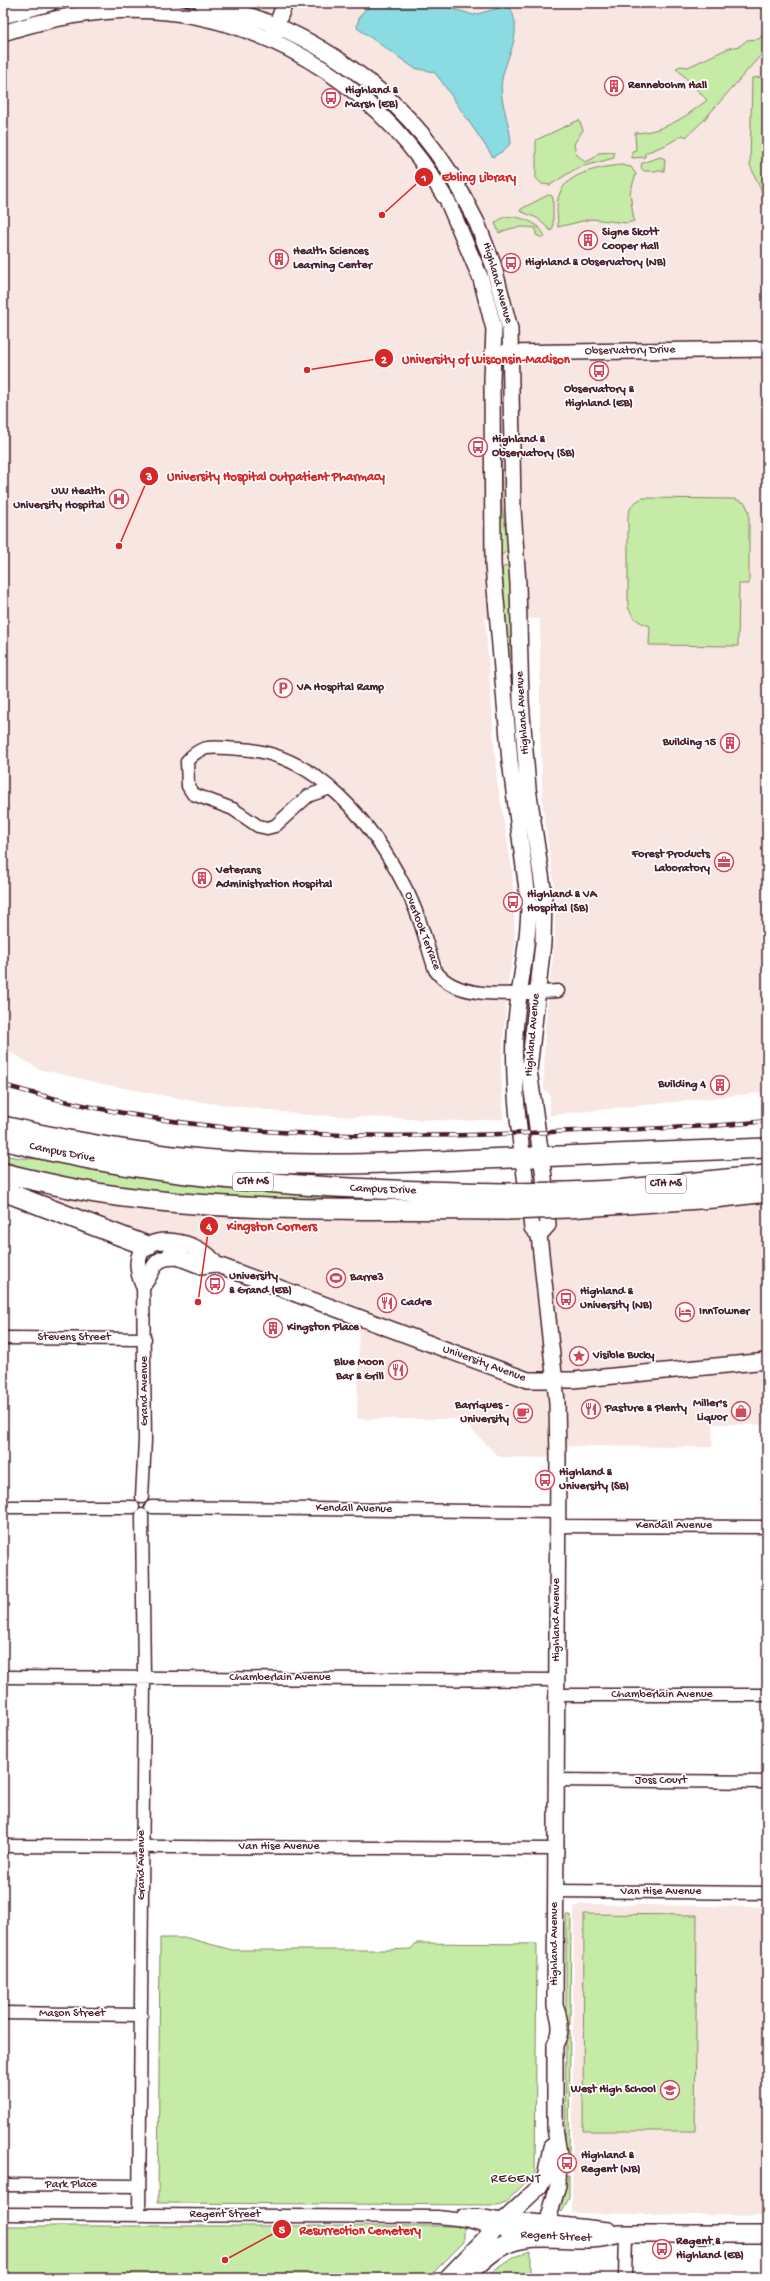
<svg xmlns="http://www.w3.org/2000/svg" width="770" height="2281" font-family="'Gochi Hand',sans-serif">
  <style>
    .built { fill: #f7e6e1 }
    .green { fill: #c5eba6; stroke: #888568 }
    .water { fill: #8adbe2; stroke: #709099 }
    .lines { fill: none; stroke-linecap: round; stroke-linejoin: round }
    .minor-casing { stroke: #4a1f2b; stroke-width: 15 }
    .tertiary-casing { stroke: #4a1f2b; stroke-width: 18 }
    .secondary-casing { stroke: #4a1f2b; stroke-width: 20 }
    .primary-casing { stroke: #4a1f2b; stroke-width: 22 }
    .minor { stroke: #fff; stroke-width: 12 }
    .tertiary { stroke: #fff; stroke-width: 15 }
    .secondary { stroke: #fff; stroke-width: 17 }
    .primary { stroke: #fff; stroke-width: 19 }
    .rail-casing { stroke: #4a1f2b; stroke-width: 4.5 }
    .rail { stroke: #fff; stroke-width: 3; stroke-dasharray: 9; stroke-linecap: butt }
    .primary-bridge-casing { stroke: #4a1f2b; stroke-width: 22; stroke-linecap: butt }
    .primary-bridge { stroke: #fff; stroke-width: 19 }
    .labels { text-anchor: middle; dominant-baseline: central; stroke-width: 3.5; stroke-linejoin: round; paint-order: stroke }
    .shield { fill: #fff; stroke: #80626b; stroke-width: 1 }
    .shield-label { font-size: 11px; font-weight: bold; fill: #4a1f2b }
    .poi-label { font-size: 12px; font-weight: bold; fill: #4a1f2b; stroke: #fff; text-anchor: start }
    .street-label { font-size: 12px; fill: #4a1f2b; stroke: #fff }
    .neighbourhood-label { font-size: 13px; letter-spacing: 1px; fill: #4a1f2b; stroke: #fff }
    .leader { fill: none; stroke: #d62828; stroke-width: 1.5 }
    .callout-dot { fill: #d62828; stroke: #fff; stroke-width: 1.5 }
    .mark-label { font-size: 12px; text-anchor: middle; font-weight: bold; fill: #fff }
    .callout-label { font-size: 13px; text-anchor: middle; font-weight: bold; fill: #d62828; stroke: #fff; stroke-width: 3.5; stroke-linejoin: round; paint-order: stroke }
  </style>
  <rect width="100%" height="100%" fill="#fff"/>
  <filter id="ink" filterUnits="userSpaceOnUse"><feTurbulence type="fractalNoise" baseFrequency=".025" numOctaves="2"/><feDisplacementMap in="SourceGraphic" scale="8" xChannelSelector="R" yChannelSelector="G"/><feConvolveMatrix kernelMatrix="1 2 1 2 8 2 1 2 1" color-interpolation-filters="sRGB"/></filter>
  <g filter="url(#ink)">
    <path class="built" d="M3,3h764v1089l-217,23v-21l-6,-4v-24l1,-38 10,-89v-49l-12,-82 -3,-84v-105l-55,-1 12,162 15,89 2,42 1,37 -7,33 -7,88 2,50 -39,2 -156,-6 -115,-14 -90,-17 -64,-15 -23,-14 -13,-5z
      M3,1173l214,32 550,-13v233l-54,-1 -1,23 -154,-1v12l-59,-1 -38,-38h-104l2,-101 -144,-54 -68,-18 -144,-55z
      M582,1904l185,3v309l-195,-3 2,-306z"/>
    <path class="green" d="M74,3h103l37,7 -1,3 -55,-9 -40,3 -115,22v-9l38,-11z
      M767,23v25l-64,73 -17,16 -3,-2 -17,10 -21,8v4l-13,1v-7l4,-1 -1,-17c28,-1 51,-16 72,-33l-31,-32 5,-2 7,1 41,-19 11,-2 7,-6 12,-1 6,-7z
      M312,54l63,39 50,53 43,69 -7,3 -12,-23z
      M767,57v147l-17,-39 2,-87 12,-1z
      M579,120l4,10 -9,14 2,10 9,8 9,-4 4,-5 16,-1v6l-37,10 -27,17 -8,-1 -6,-6v-38z
      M660,157l5,2 -1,12h-20l-3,-3 1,-5z
      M621,165l10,2 5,7 -6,19 4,28 -7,2 -36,-4 -33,8c0,-10 -3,-24 2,-34 8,-21 42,-26 61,-28z
      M548,195l4,1 1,3v29l-2,3 -14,-13 -17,-7 1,-2z
      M504,217c14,-2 36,5 41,20l-2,1 -7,-3v-7c-15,-2 -24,-1 -37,5l-4,-10z
      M497,387h3l2,120 7,42 -8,7z
      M643,498l92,1 10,4 4,9v72h-10l-1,62 -89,-1 1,-19c-13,-4 -17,-8 -22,-19v-92c3,-10 6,-13 15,-17z
      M511,564l9,200h-2l-9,-82 -7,-114z
      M3,1155l17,3 37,2 298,37v3c-96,0 -199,-1 -293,-22 -20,-5 -40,-11 -59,-17z
      M584,1914l113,1 -2,216h-112z
      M566,1915h5l-1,110 -4,-2z
      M160,1938h28l44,12h154l25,-1 5,-6 121,1 -2,229 -29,29 -8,3 -340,-2z
      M570,2030l-1,132 -4,-1 1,-130z
      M569,2176v22l-7,14 -4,-4 7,-31z
      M3,2226h461v16l-36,36h-425z
      M531,2251v27h-47l31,-21z"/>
    <path class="water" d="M382,3h35l26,3 31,9 35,-10c15,29 -1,46 -7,74 -4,19 8,43 9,64l-8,8 -10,6 -51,-75 -8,-10 -20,-4 -57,-40c1,-16 10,-22 25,-25z"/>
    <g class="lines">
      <defs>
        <path id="minor" d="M330,788l-22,8 -33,30 -8,2 -9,-2 -25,-17 -40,-15 -5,-8 -1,-25c16,-19 30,-13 53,-12 76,3 133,75 165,138 14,26 21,55 30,83 23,34 88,22 123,21
          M3,1338l142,1
          M142,1497l3,-57 -2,-155
          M3,1507h130
          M151,1507l407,5
          M557,1526l210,1
          M3,1677l554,3
          M557,1695h210
          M555,1780l212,2
          M3,1846l552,3
          M555,1891l212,2
          M3,2013l138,2
          M3,2185l136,1
          M3,2214l434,3 28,3 60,17
          M139,2215l5,-537 -2,-163
          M463,2216h18l23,4
          M625,2278l1,-44"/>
        <path id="tertiary" d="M202,3c106,21 202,89 256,183
          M3,16l47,-13
          M3,33c53,-17 108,-27 164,-21 114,12 220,85 277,184
          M273,34l12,-31
          M461,192l16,31 16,41 17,65 3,180 5,75 3,117 7,87 16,106 -1,49 -14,127 15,107 4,48 -9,10
          M448,202l33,77 13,50 -2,50 1,186 17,196 19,144c0,43 -12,86 -14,130 -3,64 9,129 17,193l7,7 18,167 1,56 -3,548c5,12 8,27 0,38v84l4,26 -1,31 -11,39 -9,9
          M500,353l267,-4
          M170,1254l31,12 14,-2
          M178,1257c-28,0 -21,11 -35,28 -3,-7 -5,-14 -5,-21 1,-38 67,-22 77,0
          M215,1264l313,116h45l194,-19
          M504,2220l35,-33 6,-9 6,-31"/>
        <path id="secondary" d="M448,2278l56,-58 104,11
          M464,2278c13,-12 25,-25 41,-33 35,-16 77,2 113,-11h149"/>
        <path id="primary" d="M3,1126c101,24 205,38 309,38 66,1 131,-4 197,-6 86,-3 172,-6 258,-10
          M3,1140c165,42 334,50 502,53
          M3,1173c33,8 67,16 100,21 133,20 270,14 404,16
          M3,1191l144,55
          M566,1192l51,-2 150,-15
          M568,1208l146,-10 53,-6"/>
      </defs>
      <use href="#minor" class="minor-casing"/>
      <use href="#tertiary" class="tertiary-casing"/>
      <use href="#secondary" class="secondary-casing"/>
      <use href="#primary" class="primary-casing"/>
      <use href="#minor" class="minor"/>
      <use href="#tertiary" class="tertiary"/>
      <use href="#secondary" class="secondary"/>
      <use href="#primary" class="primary"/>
      <defs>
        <path id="rail" d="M3,1085c183,53 359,56 548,47 72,-3 144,-3 216,-11"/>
      </defs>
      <use href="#rail" class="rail-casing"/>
      <use href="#rail" class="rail"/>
      <defs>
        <path id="primary-bridge" d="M505,1193l61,-1
          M507,1210l61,-2"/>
      </defs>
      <use href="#primary-bridge" class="primary-bridge-casing"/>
      <use href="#primary-bridge" class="primary-bridge"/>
    </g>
  </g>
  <defs>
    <symbol id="building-ring" viewBox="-11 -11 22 22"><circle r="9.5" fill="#fff" stroke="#d1495b" stroke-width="1.5"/><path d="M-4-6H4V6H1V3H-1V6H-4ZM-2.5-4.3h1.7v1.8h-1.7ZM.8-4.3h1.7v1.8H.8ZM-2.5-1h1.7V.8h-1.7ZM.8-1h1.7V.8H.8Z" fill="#d1495b"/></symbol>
    <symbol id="bus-ring" viewBox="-11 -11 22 22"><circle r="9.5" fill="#fff" stroke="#d1495b" stroke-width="1.5"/><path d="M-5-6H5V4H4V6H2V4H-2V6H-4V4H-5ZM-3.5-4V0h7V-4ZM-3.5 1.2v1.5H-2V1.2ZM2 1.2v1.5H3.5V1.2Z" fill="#d1495b"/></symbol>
    <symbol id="hospital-ring" viewBox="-11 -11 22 22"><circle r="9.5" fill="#fff" stroke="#d1495b" stroke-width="1.5"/><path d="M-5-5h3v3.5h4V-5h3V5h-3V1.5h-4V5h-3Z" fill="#d1495b"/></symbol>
    <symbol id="parking-ring" viewBox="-11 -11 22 22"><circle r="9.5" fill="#fff" stroke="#d1495b" stroke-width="1.5"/><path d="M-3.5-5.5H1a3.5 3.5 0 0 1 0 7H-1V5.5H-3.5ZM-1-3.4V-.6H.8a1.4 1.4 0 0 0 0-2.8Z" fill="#d1495b"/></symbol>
    <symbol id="office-ring" viewBox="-11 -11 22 22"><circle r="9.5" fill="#fff" stroke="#d1495b" stroke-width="1.5"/><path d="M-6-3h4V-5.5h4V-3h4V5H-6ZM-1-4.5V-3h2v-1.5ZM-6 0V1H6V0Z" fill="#d1495b"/></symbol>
    <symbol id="stadium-ring" viewBox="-11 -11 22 22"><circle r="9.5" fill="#fff" stroke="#d1495b" stroke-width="1.5"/><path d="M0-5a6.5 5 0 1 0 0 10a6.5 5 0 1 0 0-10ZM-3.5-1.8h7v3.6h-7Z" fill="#d1495b"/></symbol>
    <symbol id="restaurant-ring" viewBox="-11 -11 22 22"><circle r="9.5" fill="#fff" stroke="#d1495b" stroke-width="1.5"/><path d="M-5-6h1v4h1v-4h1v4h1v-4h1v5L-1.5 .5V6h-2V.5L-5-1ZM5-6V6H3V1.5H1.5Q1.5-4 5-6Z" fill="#d1495b"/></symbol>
    <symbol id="hotel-ring" viewBox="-11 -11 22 22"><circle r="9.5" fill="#fff" stroke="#d1495b" stroke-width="1.5"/><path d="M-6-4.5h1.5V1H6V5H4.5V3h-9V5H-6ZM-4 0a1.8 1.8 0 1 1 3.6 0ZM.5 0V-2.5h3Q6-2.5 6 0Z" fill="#d1495b"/></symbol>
    <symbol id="sight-ring" viewBox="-11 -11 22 22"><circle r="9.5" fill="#fff" stroke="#d1495b" stroke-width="1.5"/><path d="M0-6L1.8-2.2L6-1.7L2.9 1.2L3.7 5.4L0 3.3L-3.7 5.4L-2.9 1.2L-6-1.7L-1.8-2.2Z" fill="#d1495b"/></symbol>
    <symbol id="shop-ring" viewBox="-11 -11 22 22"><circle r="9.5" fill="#fff" stroke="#d1495b" stroke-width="1.5"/><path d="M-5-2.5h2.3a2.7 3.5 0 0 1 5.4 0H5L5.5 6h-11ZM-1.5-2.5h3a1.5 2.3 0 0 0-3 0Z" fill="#d1495b"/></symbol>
    <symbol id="cafe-ring" viewBox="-11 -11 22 22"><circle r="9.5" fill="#fff" stroke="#d1495b" stroke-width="1.5"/><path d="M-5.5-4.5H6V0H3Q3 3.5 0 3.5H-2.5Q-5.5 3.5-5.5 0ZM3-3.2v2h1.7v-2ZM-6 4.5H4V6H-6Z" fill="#d1495b"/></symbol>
    <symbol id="school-ring" viewBox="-11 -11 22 22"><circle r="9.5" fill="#fff" stroke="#d1495b" stroke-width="1.5"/><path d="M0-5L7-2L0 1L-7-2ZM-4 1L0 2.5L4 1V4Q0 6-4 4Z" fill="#d1495b"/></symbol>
  </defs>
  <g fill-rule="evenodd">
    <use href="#building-ring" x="603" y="75" width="22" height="22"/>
    <use href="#bus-ring" x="320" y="87" width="22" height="22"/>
    <use href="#building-ring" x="577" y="229" width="22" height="22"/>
    <use href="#building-ring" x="268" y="248" width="22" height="22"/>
    <use href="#bus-ring" x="500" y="252" width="22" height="22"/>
    <use href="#bus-ring" x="588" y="360" width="22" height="22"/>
    <use href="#bus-ring" x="467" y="436" width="22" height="22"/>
    <use href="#hospital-ring" x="108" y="488" width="22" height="22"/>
    <use href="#parking-ring" x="272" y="677" width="22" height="22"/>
    <use href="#building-ring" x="719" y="732" width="22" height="22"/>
    <use href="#office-ring" x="713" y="851" width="22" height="22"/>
    <use href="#building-ring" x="191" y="867" width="22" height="22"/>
    <use href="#bus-ring" x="502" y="891" width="22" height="22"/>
    <use href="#building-ring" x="709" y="1074" width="22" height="22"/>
    <use href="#stadium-ring" x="325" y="1267" width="22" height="22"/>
    <use href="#bus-ring" x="204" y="1273" width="22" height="22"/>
    <use href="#bus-ring" x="555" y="1288" width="22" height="22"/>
    <use href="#restaurant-ring" x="376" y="1292" width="22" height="22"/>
    <use href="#hotel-ring" x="674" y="1301" width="22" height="22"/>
    <use href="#building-ring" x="262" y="1317" width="22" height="22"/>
    <use href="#sight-ring" x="568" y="1345" width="22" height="22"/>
    <use href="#restaurant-ring" x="387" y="1359" width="22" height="22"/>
    <use href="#restaurant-ring" x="580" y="1398" width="22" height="22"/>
    <use href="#shop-ring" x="730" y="1400" width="22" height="22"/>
    <use href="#cafe-ring" x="512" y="1402" width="22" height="22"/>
    <use href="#bus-ring" x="534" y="1469" width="22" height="22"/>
    <use href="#school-ring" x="659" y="2079" width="22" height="22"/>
    <use href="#bus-ring" x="556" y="2152" width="22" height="22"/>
    <use href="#bus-ring" x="651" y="2238" width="22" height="22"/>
  </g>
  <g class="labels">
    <g class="shield">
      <rect x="233" y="1173" width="40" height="18" rx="3"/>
      <rect x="646" y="1175" width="40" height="18" rx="3"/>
    </g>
    <g class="shield-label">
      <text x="253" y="1182">CTH MS</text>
      <text x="666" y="1184">CTH MS</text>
    </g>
    <g class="poi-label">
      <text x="628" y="86">Rennebohm Hall</text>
      <text x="345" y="91">Highland &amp;<tspan x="345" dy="14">Marsh (EB)</tspan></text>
      <text x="602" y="233">Signe Skott<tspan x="602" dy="14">Cooper Hall</tspan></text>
      <text x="293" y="252">Health Sciences<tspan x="293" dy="14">Learning Center</tspan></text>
      <text x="525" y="263">Highland &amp; Observatory (NB)</text>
      <text x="599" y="390" text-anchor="middle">Observatory &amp;<tspan x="599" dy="14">Highland (EB)</tspan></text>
      <text x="492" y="440">Highland &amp;<tspan x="492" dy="14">Observatory (SB)</tspan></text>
      <text x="105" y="492" text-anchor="end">UW Health<tspan x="105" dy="14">University Hospital</tspan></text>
      <text x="297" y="688">VA Hospital Ramp</text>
      <text x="716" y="743" text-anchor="end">Building 15</text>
      <text x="710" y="855" text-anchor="end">Forest Products<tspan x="710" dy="14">Laboratory</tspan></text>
      <text x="216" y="871">Veterans<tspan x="216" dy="14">Administration Hospital</tspan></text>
      <text x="527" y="895">Highland &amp; VA<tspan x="527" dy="14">Hospital (SB)</tspan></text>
      <text x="706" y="1085" text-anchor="end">Building 4</text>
      <text x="229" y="1277">University<tspan x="229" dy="14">&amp; Grand (EB)</tspan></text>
      <text x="350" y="1278">Barre3</text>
      <text x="580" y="1292">Highland &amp;<tspan x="580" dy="14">University (NB)</tspan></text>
      <text x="401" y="1303">Cadre</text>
      <text x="699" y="1312">InnTowner</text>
      <text x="287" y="1328">Kingston Place</text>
      <text x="593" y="1356">Visible Bucky</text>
      <text x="384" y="1363" text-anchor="end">Blue Moon<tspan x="384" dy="14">Bar &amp; Grill</tspan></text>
      <text x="727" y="1404" text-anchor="end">Miller's<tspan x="727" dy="14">Liquor</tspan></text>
      <text x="509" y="1406" text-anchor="end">Barriques -<tspan x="509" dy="14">University</tspan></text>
      <text x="605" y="1409">Pasture &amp; Plenty</text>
      <text x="559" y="1473">Highland &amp;<tspan x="559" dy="14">University (SB)</tspan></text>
      <text x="656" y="2090" text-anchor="end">West High School</text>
      <text x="581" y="2156">Highland &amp;<tspan x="581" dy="14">Regent (NB)</tspan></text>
      <text x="676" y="2242">Regent &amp;<tspan x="676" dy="14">Highland (EB)</tspan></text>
    </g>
    <g class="street-label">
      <text transform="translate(497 283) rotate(74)">Highland Avenue</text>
      <text transform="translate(630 351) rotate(-1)">Observatory Drive</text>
      <text transform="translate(523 713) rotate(-94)">Highland Avenue</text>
      <text transform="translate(422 931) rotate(69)">Overlook Terrace</text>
      <text transform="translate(533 1035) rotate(-85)">Highland Avenue</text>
      <text transform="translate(62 1153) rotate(11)">Campus Drive</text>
      <text transform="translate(383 1190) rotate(2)">Campus Drive</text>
      <text x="74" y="1338">Stevens Street</text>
      <text transform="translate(484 1364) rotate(20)">University Avenue</text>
      <text transform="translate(145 1391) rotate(-90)">Grand Avenue</text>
      <text transform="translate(354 1509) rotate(1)">Kendall Avenue</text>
      <text x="674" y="1526">Kendall Avenue</text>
      <text transform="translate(557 1620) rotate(-90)">Highland Avenue</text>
      <text x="280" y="1678">Chamberlain Avenue</text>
      <text x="662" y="1695">Chamberlain Avenue</text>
      <text x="661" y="1781">Joss Court</text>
      <text x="279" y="1847">Van Hise Avenue</text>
      <text transform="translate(142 1865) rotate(-90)">Grand Avenue</text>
      <text x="661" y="1892">Van Hise Avenue</text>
      <text transform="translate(555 1944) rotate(-90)">Highland Avenue</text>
      <text x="72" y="2014">Mason Street</text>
      <text x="71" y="2185">Park Place</text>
      <text x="225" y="2215">Regent Street</text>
      <text transform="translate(556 2237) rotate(3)">Regent Street</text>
    </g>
    <g class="neighbourhood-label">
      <text x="516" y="2179">REGENT</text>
    </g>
  </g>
  <path class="leader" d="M382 215L424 177M307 370L384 358M119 546L149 476M198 1302L209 1226M225 2260L282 2229"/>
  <g class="callout-dot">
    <circle cx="382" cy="215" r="4"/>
    <circle cx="307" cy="370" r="4"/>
    <circle cx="119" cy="546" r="4"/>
    <circle cx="198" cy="1302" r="4"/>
    <circle cx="225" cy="2260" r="4"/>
    <circle cx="424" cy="177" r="10"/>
    <circle cx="384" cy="358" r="10"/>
    <circle cx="149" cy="476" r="10"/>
    <circle cx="209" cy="1226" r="10"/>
    <circle cx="282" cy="2229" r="10"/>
  </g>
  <g class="mark-label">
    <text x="424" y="181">1</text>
    <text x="384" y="363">2</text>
    <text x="149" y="480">3</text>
    <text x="209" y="1230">4</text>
    <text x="282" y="2233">5</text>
  </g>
  <g class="callout-label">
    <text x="479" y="181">Ebling Library</text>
    <text x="486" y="363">University of Wisconsin-Madison</text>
    <text x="276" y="480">University Hospital Outpatient Pharmacy</text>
    <text x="272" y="1230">Kingston Corners</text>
    <text x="360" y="2234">Resurrection Cemetery</text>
  </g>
  <rect width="770" height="2281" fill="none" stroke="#fff" stroke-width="16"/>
  <rect x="8" y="8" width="754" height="2265" fill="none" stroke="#4a1f2b" stroke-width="1.5" filter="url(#ink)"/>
</svg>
